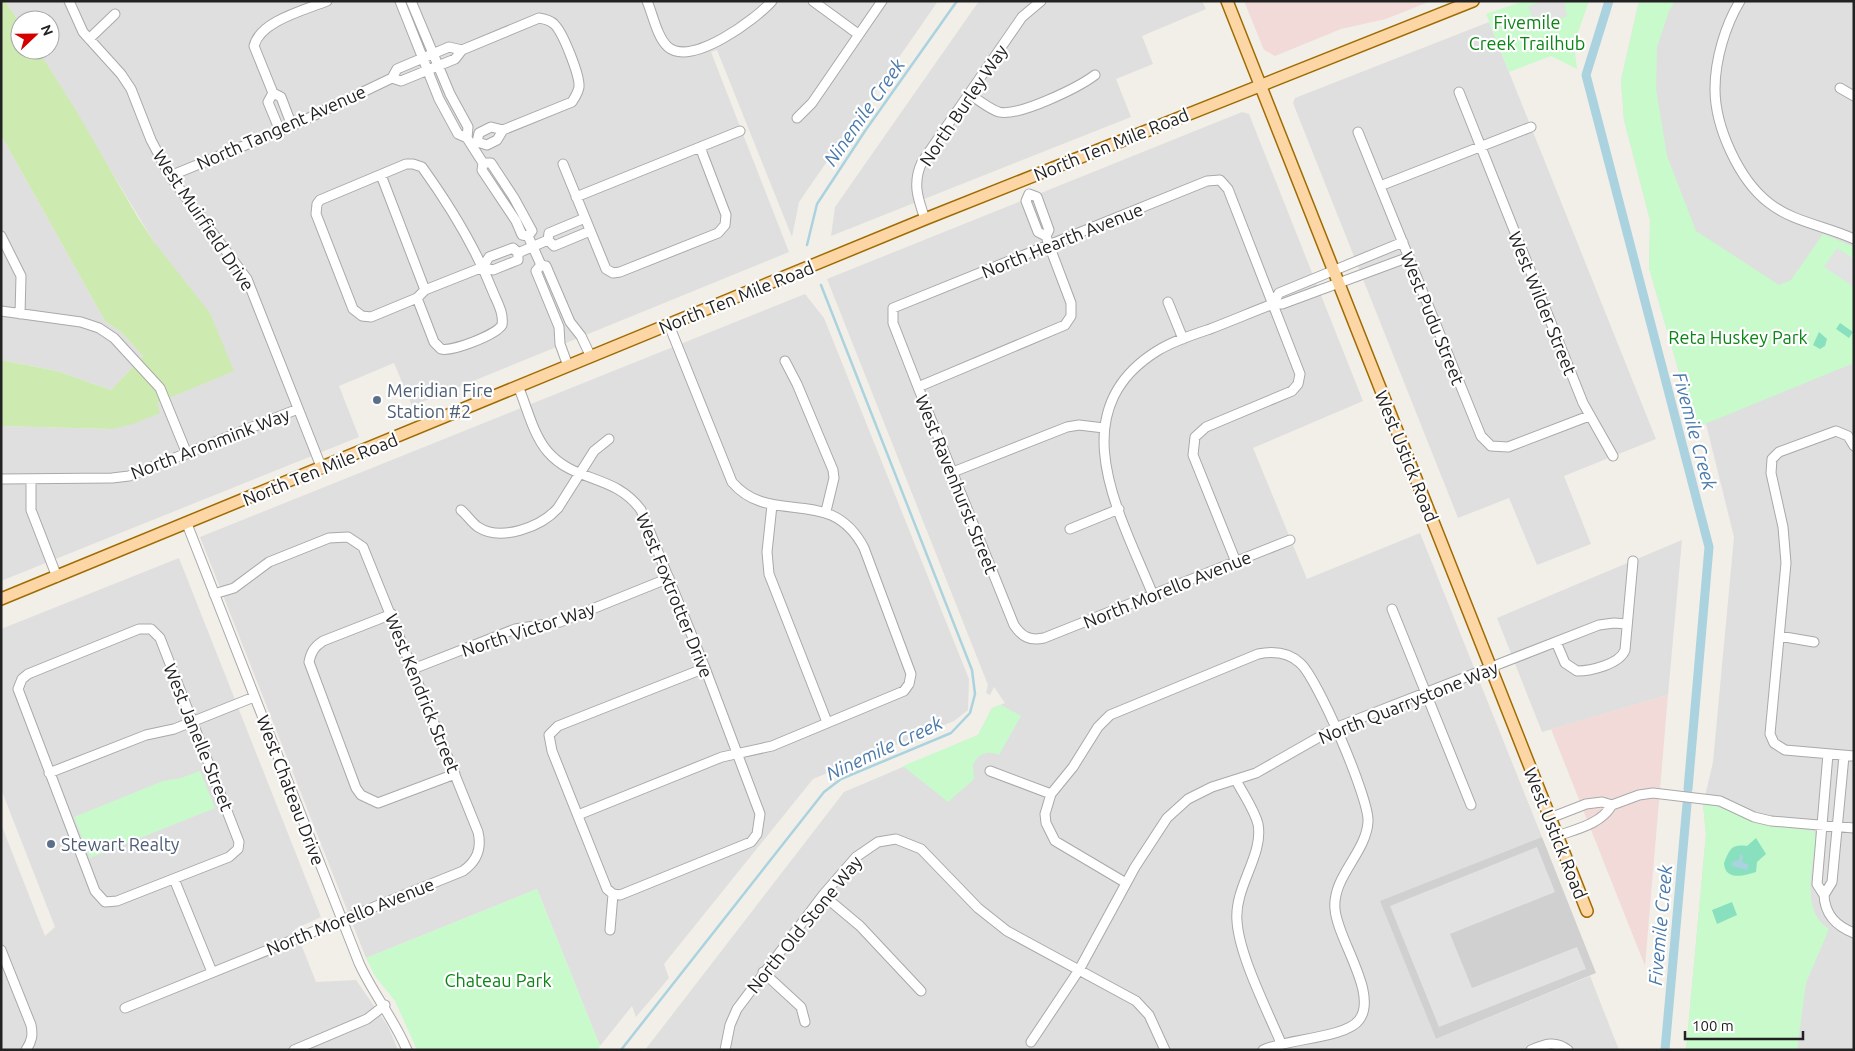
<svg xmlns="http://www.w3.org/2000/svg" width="1855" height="1051" font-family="Ubuntu,sans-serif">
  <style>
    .residential { fill: #e0dfdf }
    .commercial { fill: #f2dad9 }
    .religious { fill: #d0d0d0 }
    .grass { fill: #cdebb0 }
    .park { fill: #c8facc }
    .pitch { fill: #88e0be }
    .parking { fill: #e2e2e2 }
    .water { fill: #aad3df }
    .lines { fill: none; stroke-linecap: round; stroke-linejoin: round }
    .stream { stroke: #aad3df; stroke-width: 2.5 }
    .canal { stroke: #aad3df; stroke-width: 9 }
    .minor-casing { stroke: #a9a9a9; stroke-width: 11 }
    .major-casing { stroke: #a06b00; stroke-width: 14 }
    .minor { stroke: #fff; stroke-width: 9 }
    .major { stroke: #fcd6a4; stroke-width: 11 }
    .service-dot { fill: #5c6f8a; stroke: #fff; stroke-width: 2 }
    .labels { text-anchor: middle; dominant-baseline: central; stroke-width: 4.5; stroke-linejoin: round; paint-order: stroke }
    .park-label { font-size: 18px; fill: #0c8416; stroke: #fff }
    .street-label { font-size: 18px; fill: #222; stroke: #fff }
    .service-label { font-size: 18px; fill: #4e5e75; stroke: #fff; text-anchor: start }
    .water-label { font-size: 19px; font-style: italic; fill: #4a7aab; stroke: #fff }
  </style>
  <rect width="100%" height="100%" fill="#f2efe9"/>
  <path class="residential" d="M5,1h933l-139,201 -7,35 -75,-187 -6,2 78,200 -377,154 -18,-43 -55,23 20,51 -358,144v-155l111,3 44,-26 24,-10 -26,-151 -116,-192h12v-30h-30v3z
    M979,1h223l4,8 -64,27 11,28 -37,15 15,38 -300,119 4,-29z
    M1639,1h215v1049h-168l20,-216 -3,-29 10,-43 21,-225 -28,-113 -11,4 -46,-160 1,-48 -26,-100 -3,-40z
    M1489,22l167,417 -92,37 27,68 -54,21 -28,-67 -51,20 -165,-415 2,-5z
    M1242,112l7,2 114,287 -110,47 54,131 113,-46 122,304 -161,64 55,138 154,-63 29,74h-974l199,-258 134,-57 14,-27 13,-5 -11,-16 -4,8 -4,-2 2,-8 -161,-406z
    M1,135l104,186 16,11 22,24 -32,34 -54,-19 -56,-11z
    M805,294l19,24 145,361 -1,31 -14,11 -141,58 -149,185 5,14 -33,39 -4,-11 -32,40 -63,-157 -171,69 -166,-421z
    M1682,540l-14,155 -126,37 -45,-114z
    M179,558l142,359 -26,12 21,53 40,-2 32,46 10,24h-397v-226l44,112 10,-9 -54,-138v-160z"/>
  <path class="commercial" d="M1244,1h187l-45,18 -45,10 -66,27 -11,-6z
    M1668,695l-23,271 -94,-237z"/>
  <path class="religious" d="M1542,837l54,136 -160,66 -56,-138z"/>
  <path class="grass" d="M1,1h4l15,22v27h18l39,62 60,104 17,26 56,71 24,58 -77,32 3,10 -27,11 -21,5 -111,-3v-66l56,11 54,19 32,-34 -22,-24 -16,-11 -104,-186z"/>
  <path class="park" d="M1524,1h65l-15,43 3,25 -26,-13 -42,16 -23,-58z
    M1639,1h36l-6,10 -12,36 -1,42 11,67 29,75 83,54 12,-5 32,-46 31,13v116l-159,65 -46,-160 1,-48 -26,-100 -3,-40z
    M1001,705l20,11 -22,39c-11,-5 -20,-2 -26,9l1,15 -26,23 -45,-36 75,-31 14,-27z
    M200,771l15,37 -125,50 -16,-41 89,-36 18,-3z
    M1710,804l58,21 46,6 2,7c-3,28 -16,73 13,91l-23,54 -9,67h-111l20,-216 -3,-29z
    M537,889l63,157 -3,4h-180l-22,-49 -20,-25 -9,-18z"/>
  <path class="pitch" d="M1840,323l13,9 -4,6 -13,-9z
    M1819,332l8,7 -2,7 -5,3 -7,-4z
    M1756,838l10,16 -9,8 -1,10c-10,3 -31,10 -32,-9 6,-15 8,-19 23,-17z
    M1732,902l5,13 -20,9 -5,-14z"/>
  <path class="parking" d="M1541,1h23l3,15 -30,12 -9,-21z
    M1837,248l17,11v28l-30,-20z
    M1537,847l18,45 -105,42 22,54 105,-41 9,22 -147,58 -49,-121z"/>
  <path class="water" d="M1740,854l3,2 -1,6 7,3 -2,5 -15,-4v-4l7,-2z"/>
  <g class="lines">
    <path class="stream" d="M807,245l10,-41 48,-73 92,-130
      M621,1050l203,-258 17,-13 110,-46 19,-20 5,-19 -3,-24 -151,-385"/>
    <path class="canal" d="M1609,1l-23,74 123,472 -21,242
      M1665,1050l22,-246"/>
    <defs>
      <path id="minor" d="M69,1l14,31 38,42 10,15 20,51 19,36 77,103 75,190
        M400,1l39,98 19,35 9,4 16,25 -1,7 34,51 6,14 6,1
        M411,1l39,93 18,33 -1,11
        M647,1c6,14 10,36 21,46 24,20 88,-28 104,-46
        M813,1l45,33
        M1740,1c-15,25 -25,59 -25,88 0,38 24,91 54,114 24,19 57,23 85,36
        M89,39l26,-25
        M462,50l77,-32c6,1 11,2 15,6 9,8 26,52 25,63 -1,6 -4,10 -7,15l-69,28
        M1840,88l14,8
        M1459,92l124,311 30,53
        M273,93l-19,-47c6,-25 51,-36 73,-45
        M969,94c10,6 20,15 30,18 20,5 80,-25 96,-37
        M797,118l15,-15 70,-102
        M280,131l-12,-29 5,-9 8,4 11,29
        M1358,132l123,304 10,10 17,1 81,-31
        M472,146l5,-4 2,-9 12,-6 12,3 -6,10 -10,5 -10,-3
        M483,163h8l23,35 18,33 -4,5
        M563,164l43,105 7,4 7,-1 98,-39 7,-8 1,-10 -26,-68
        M381,175l44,115
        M170,176l122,-50 100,-48 9,3 54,-22 7,-9 -13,-3 -52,22 -5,9
        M1380,186l151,-59
        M576,197l164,-66
        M925,219c-7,-20 -13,-36 -3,-57l100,-145 19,-16
        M1,236l20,40 -1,38
        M528,236l13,29 5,1 24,56 11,14 10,21
        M548,240l6,6 36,-15
        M548,240l1,-7 36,-15
        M1403,242l-124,51 -6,11h9l127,-47
        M513,248l5,5v7l-25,10 -10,-3 6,-10z
        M518,253l30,-13
        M541,265l-5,6 23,56 1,17 8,22
        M417,298l17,44 7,7c11,3 55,-14 61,-24 2,-12 -5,-23 -9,-33 -18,-46 -43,-86 -71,-125l-9,-3h-7l-86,36 -3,4 -1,10 37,95 9,7 9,1 46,-19 8,-8 58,-23
        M1168,302l15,37
        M1,311l80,11 18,6 15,10 46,50 27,66
        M785,361l12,23 36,86 1,8 -8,33
        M518,386c9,21 15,49 30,66 27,31 67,22 93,58l64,158 55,146 -3,20 -6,8 -131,53 -7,-1
        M918,387l147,-62 6,-9v-13l-22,-58 -3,-9 3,-6 -12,-33 -8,-3 -3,7 12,31 8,4
        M1854,446l-6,-10 -12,-5 -57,21 -7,7 -1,14 12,54 3,36 -16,171 4,9 11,7 69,6
        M953,472l114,-45 12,-2 25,3
        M1,479l111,-1 17,-2 169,-67
        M31,479v31l26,67
        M772,505l-5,47 2,22 58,148
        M461,510c6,5 11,13 17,17 23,15 63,0 80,-19l36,-57 15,-12
        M187,524l172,439c14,31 34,54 48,87
        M1070,529l49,-20
        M1236,562l-43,-107 2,-18 11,-10 86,-36 6,-7 2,-10 -72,-185 -8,-9 -13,1 -314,127v15l25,64 96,238c8,12 16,16 30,13 82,-32 164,-65 246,-98
        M1153,595c-32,-79 -94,-183 4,-244 16,-10 35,-16 53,-22 21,-8 42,-17 63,-25
        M1392,609l79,196
        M392,614l-69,27c-9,6 -12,11 -14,21l47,126 5,7 17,8 77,-29
        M139,629h12l9,9 79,204 -1,7 -9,8 -112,44 -12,1 -10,-11 -77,-202 4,-10 6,-5z
        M1779,636l35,6
        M1556,642l9,21 12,8c14,0 43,-7 48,-21l8,-89
        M413,669l102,-40 45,-7 109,-44
        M1828,754l-11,130 7,11 8,-13 12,-126
        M990,771l61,23
        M49,773l97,-38 28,-6 80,-32
        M1236,780c7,14 18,29 22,44 6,31 -24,63 -21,97 2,34 30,89 44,122
        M578,815l144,-58 50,-11 132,-55 5,-7 2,-10 -47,-126c-34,-65 -93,-20 -132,-66l-63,-157
        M1550,818l36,-14 16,-2 10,3 27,-10 14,-2 67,8 34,16 17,4 83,7
        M1557,836c20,-7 44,-12 55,-31
        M174,879l38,93
        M1126,883l-71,-42 -9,-18 -1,-9 6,-20 22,-27 25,-40 12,-12 148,-61c15,-3 30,-2 42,9 17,14 70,137 68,159 -2,31 -36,55 -33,87 2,30 44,85 24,111 -13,18 -73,19 -96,30
        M823,895l37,31 61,65
        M1824,895c1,20 12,31 30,38
        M610,930l3,-36 -6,-5 -55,-138 -3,-16 9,-9 147,-58
        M1,950l30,75c2,10 1,16 -5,25
        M763,972l38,35 4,15
        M125,1008l338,-137c14,-10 19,-22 15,-39l-115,-285 -15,-10 -19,1 -60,24 -35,26 -20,6
        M1031,1042l48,-72 56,-103 32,-49 21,-19 24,-12 44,-14 79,-45 264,-103 15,-2 13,1
        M294,1050l73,-31 18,-14
        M725,1050l5,-25 7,-16 86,-114 33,-38 22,-15 18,-3 25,10 57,59 29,23 129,70 13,14 16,35
        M1531,1050c14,-6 24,-10 37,0"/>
      <path id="major" d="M1227,1l360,910
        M1,599l924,-380 548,-218"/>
    </defs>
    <use href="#minor" class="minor-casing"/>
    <use href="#major" class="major-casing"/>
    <use href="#minor" class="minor"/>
    <use href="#major" class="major"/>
  </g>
  <g class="service-dot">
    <circle cx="377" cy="400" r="5"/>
    <circle cx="51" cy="844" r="5"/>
  </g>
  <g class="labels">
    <g class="park-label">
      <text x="1527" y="22">Fivemile<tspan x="1527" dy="21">Creek Trailhub</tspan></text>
      <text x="1738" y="337">Reta Huskey Park</text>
      <text x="498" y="980">Chateau Park</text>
    </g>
    <g class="street-label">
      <text transform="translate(963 105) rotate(-56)">North Burley Way</text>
      <text transform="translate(281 127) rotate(-24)">North Tangent Avenue</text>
      <text transform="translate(1111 144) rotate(-22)">North Ten Mile Road</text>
      <text transform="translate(204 220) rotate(56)">West Muirfield Drive</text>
      <text transform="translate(1062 240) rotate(-22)">North Hearth Avenue</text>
      <text transform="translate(736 297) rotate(-22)">North Ten Mile Road</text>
      <text transform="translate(1543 303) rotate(68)">West Wilder Street</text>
      <text transform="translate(1433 318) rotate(68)">West Pudu Street</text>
      <text transform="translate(210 443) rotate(-21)">North Aronmink Way</text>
      <text transform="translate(1407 456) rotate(68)">West Ustick Road</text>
      <text transform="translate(320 469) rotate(-22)">North Ten Mile Road</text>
      <text transform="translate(957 484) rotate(68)">West Ravenhurst Street</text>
      <text transform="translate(1167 589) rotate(-22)">North Morello Avenue</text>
      <text transform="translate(675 595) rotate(68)">West Foxtrotter Drive</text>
      <text transform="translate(528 629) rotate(-18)">North Victor Way</text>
      <text transform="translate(423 693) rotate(68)">West Kendrick Street</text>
      <text transform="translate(1408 702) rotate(-22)">North Quarrystone Way</text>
      <text transform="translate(199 737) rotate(68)">West Janelle Street</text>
      <text transform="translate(291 790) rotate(69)">West Chateau Drive</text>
      <text transform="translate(1556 833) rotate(68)">West Ustick Road</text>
      <text transform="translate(350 916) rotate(-22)">North Morello Avenue</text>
      <text transform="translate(804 924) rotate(-51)">North Old Stone Way</text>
    </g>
    <g class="service-label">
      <text x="387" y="390">Meridian Fire<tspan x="387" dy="21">Station #2</tspan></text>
      <text x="61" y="844">Stewart Realty</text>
    </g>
    <g class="water-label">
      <text transform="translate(864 112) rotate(-55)">Ninemile Creek</text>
      <text transform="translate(1695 431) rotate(75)">Fivemile Creek</text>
      <text transform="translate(884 748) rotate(-25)">Ninemile Creek</text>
      <text transform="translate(1660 925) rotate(-85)">Fivemile Creek</text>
    </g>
  </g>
  <rect width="1855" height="1051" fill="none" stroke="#222222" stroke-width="5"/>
  <g transform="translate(35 35) rotate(68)"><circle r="24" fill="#ffffff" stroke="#a7a7a7"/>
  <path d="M0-4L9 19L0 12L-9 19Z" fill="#d40000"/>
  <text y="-8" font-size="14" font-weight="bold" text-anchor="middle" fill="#222222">N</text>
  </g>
  <path d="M1685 1031v8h118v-8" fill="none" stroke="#222222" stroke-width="2.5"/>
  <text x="1692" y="1031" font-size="15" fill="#222222" stroke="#ffffff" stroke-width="4" paint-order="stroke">100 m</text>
</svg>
